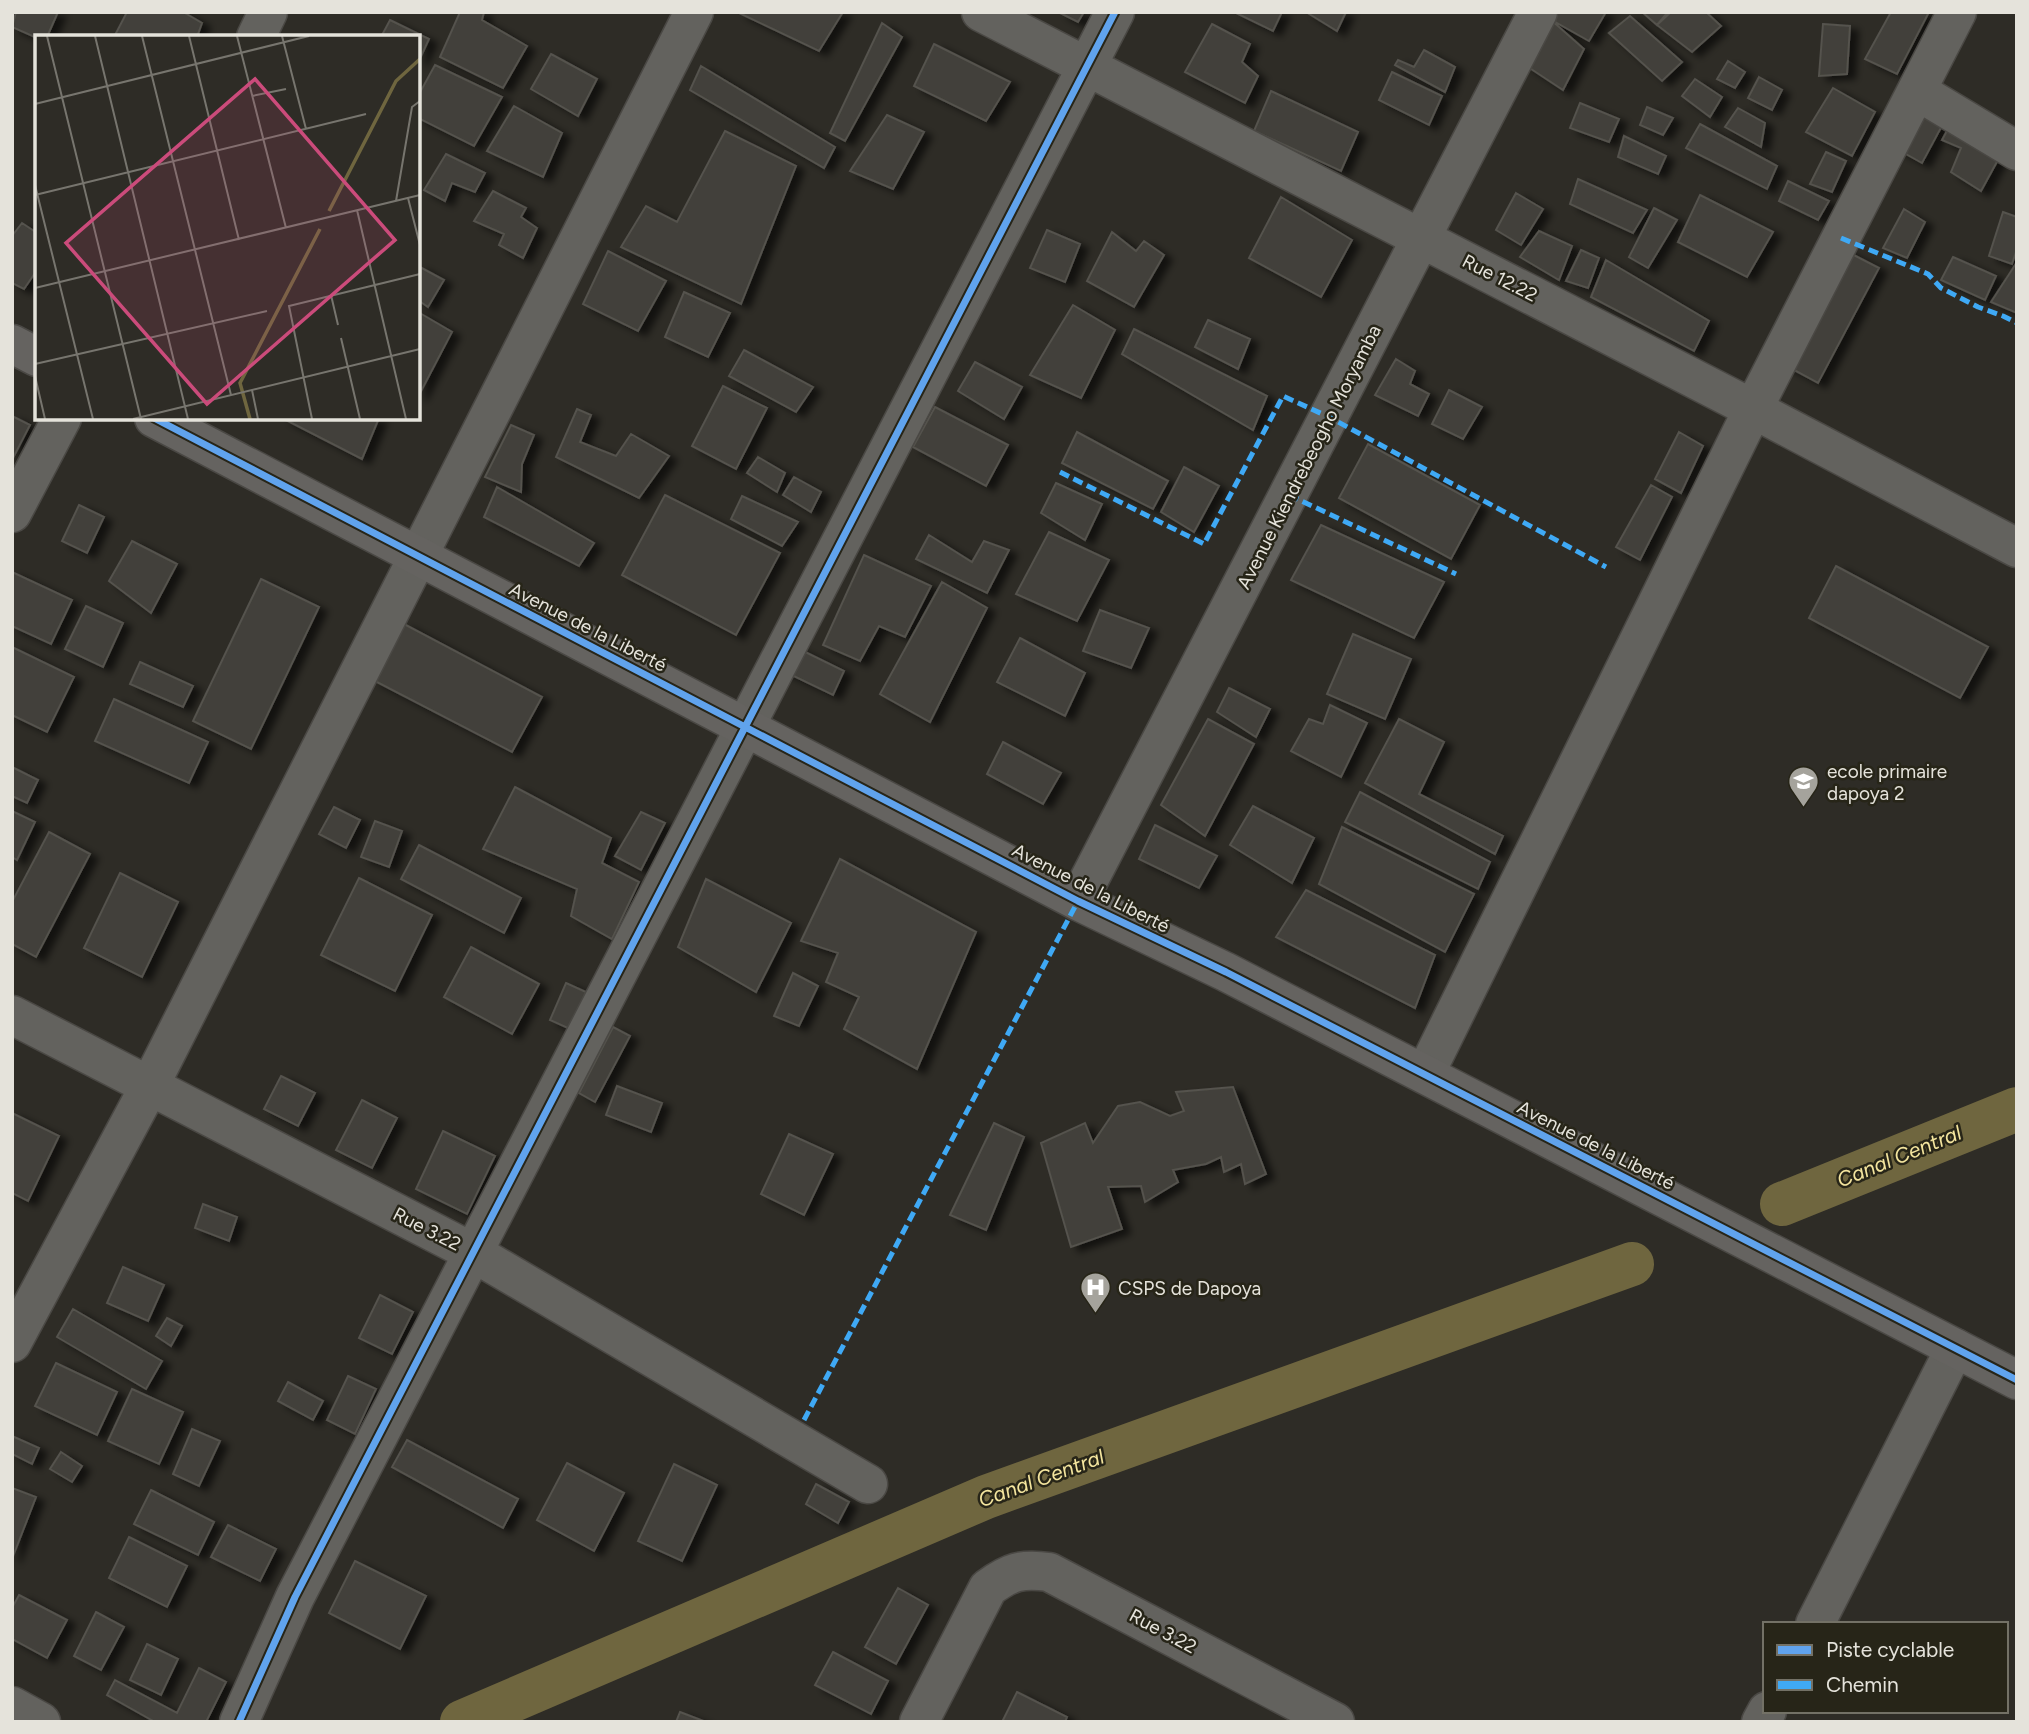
<svg xmlns="http://www.w3.org/2000/svg" width="2029" height="1734" font-family="Figtree,sans-serif">
  <style>
    .lines { fill: none; stroke-linecap: round; stroke-linejoin: round }
    .canal { stroke: #6f663f; stroke-width: 44 }
    .building { fill: #42413a; stroke: #54524d; stroke-width: 2; filter: url(#shadow) }
    .minor-casing { stroke: #4a4844; stroke-width: 41 }
    .secondary-casing { stroke: #4a4844; stroke-width: 41 }
    .minor { stroke: #63625e; stroke-width: 38 }
    .secondary { stroke: #656360; stroke-width: 38 }
    .quiet { stroke: #3fa9f5; stroke-width: 5; stroke-dasharray: 10 5; stroke-linecap: butt }
    .cycleway-casing { stroke: #272518; stroke-width: 11 }
    .cycleway { stroke: #60a3ed; stroke-width: 7 }
    .labels { text-anchor: middle; dominant-baseline: central; stroke-width: 5; stroke-linejoin: round; paint-order: stroke }
    .street-label { font-size: 19px; fill: #e5e3db; stroke: #272518 }
    .poi-label { font-size: 19px; fill: #e5e3db; stroke: #272518; text-anchor: start }
    .water-label { font-size: 21px; font-style: italic; fill: #f4e59e; stroke: #272518 }
    .inset-river { fill: none; stroke: #6f663f; stroke-width: 3.5 }
    .inset-road { fill: none; stroke: #77756e; stroke-width: 2 }
    .view { fill: #cb4b7b; fill-opacity: 0.15; stroke: #cb4b7b; stroke-width: 3.5 }
    .inset-edge { fill: none; stroke: #e5e3db; stroke-width: 3.5 }
  </style>
  <defs>
    <filter id="shadow"><feDropShadow dx="8" dy="4.5" stdDeviation="3.5" flood-color="#0009"/></filter>
  </defs>
  <rect width="100%" height="100%" fill="#2e2c26"/>
  <g class="lines">
    <path class="canal" d="M1782,1204l235,-95
      M462,1722l524,-225 646,-233"/>
  </g>
  <path class="building" d="M16,12h42l-11,25 -10,1 -25,-11z
    M127,12h56l19,11 -5,14h-83z
    M460,12h24l-2,8 45,26 -24,42 -63,-31z
    M737,12h106l-24,39z
    M1058,12h26l-6,10z
    M1234,12h48l-9,19z
    M1306,12h40l-9,19z
    M1553,12h53l-17,29 -39,-22z
    M1642,12h26l-11,13z
    M1671,12h35l15,14 -29,26 -35,-27z
    M1891,12h38l-32,62 -32,-15z
    M1630,16l52,46 -20,19 -53,-48z
    M1550,19l34,30 -21,41 -38,-25z
    M390,20l39,19 -11,24v-26h-37z
    M882,23l20,14 -57,104 -15,-8z
    M1212,24l38,20 -8,18 16,14 -13,27 -60,-31z
    M1823,24l27,2 -3,48 -28,2z
    M934,44l76,38 -24,39 -72,-35z
    M1424,50l31,17 -10,25 -50,-27 3,-5 16,7z
    M551,54l46,25 -19,37 -47,-27z
    M1728,61l17,11 -10,16 -18,-9z
    M435,65l67,32 -28,49 -56,-28v-22z
    M701,66l134,81 -11,21 -134,-78z
    M1392,72l50,24 -13,29 -50,-25z
    M1759,77l23,13 -10,20 -24,-12z
    M1695,79l27,18 -12,20 -28,-21z
    M1833,88l42,24 -23,44 -46,-24z
    M1271,91l87,41 -17,39 -87,-40z
    M1580,103l39,16 -10,23 -39,-14z
    M1921,104l23,18 -22,41 -25,-14z
    M514,106l48,27 -19,44 -56,-26z
    M1647,107l26,11 -10,17 -23,-10z
    M1738,108l27,15 -4,24 -36,-20z
    M887,115l37,17 -31,57 -43,-18z
    M1955,116l50,31 -24,44 -30,-19 10,-24 -19,-8z
    M1700,124l77,42 -10,23 -81,-41z
    M725,131l71,35 -55,138 -120,-57 25,-41 31,16z
    M1624,136l42,20 -8,18 -40,-17z
    M1826,152l20,9 -14,31 -22,-8z
    M446,154l39,19 -10,19 -23,-9 -7,18 -21,-11z
    M1578,179l69,31 -14,23 -63,-29z
    M1788,181l41,20 -11,19 -39,-19z
    M493,191l33,17 -5,9 16,11 -14,30 -24,-13 5,-11 -30,-13z
    M1516,193l27,16 -22,36 -25,-15z
    M1700,195l73,37 -26,45 -69,-35z
    M1281,197l71,43 -31,57 -72,-39z
    M1654,208l23,12 -29,48 -19,-11z
    M1904,209l21,13 -18,36 -24,-10z
    M2003,212l14,5v32l-5,15 -23,-8z
    M22,223l15,10v37l-13,19 -12,-6v-47z
    M1047,230l33,14 -15,38 -35,-14z
    M1539,231l33,15 -13,34 -39,-23z
    M1112,232l24,19 8,-10 20,14 -30,52 -47,-26z
    M1581,250l18,8 -11,30 -22,-7z
    M1844,250l35,18 -61,115 -35,-19z
    M608,251l58,30 -28,50 -55,-27z
    M1953,257l43,19 -11,24 -44,-20z
    M1606,260l103,61 -15,30 -103,-54z
    M2017,262v51l-26,-11z
    M418,266l26,14 -16,27 -10,-7z
    M684,292l46,21 -22,44 -43,-20z
    M1073,305l42,25 -34,68 -51,-23z
    M418,312l34,20 -34,65z
    M1208,320l42,19 -12,30 -43,-22z
    M1134,329l133,67 -14,34 -131,-76z
    M744,350l69,37 -17,25 -67,-36z
    M1396,359l19,12 -5,13 19,10 -11,22 -43,-21z
    M975,362l47,25 -18,32 -46,-28z
    M723,386l44,22 -31,61 -44,-23z
    M1449,390l33,17 -19,32 -31,-15z
    M935,407l73,38 -22,41 -73,-39z
    M577,409l14,6 -11,27 36,14 15,-22 38,22 -30,42 -83,-41z
    M12,416l18,9 -18,35z
    M282,418h97l-17,41z
    M511,425l23,10 -12,29 -1,28 -36,-15z
    M1077,432l91,49 -15,28 -91,-46z
    M1679,432l24,14 -22,47 -26,-14z
    M1368,444l112,61 -29,54 -112,-61z
    M758,457l27,16 -8,19 -30,-19z
    M1184,467l35,19 -25,46 -33,-20z
    M794,477l27,15 -10,20 -28,-17z
    M1056,483l46,21 -17,36 -44,-27z
    M1651,485l21,12 -32,63 -24,-13z
    M497,487l97,56 -15,23 -95,-49z
    M665,495l115,58 -44,82 -114,-60z
    M742,496l56,26 -16,24 -51,-27z
    M79,505l25,12 -17,36 -25,-12z
    M1321,525l123,57 -30,56 -123,-58z
    M1049,532l60,28 -32,61 -61,-27z
    M929,535l43,27 12,-21 25,9 -22,43 -71,-34z
    M132,541l45,23 -26,49 -42,-32z
    M864,555l67,31 -26,51 -26,-11 -19,35 -37,-16z
    M1836,566l152,81 -28,51 -151,-80z
    M12,572l60,28 -21,44 -39,-18z
    M261,579l58,28 -68,142 -58,-28z
    M942,582l45,26 -57,114 -50,-28z
    M86,606l37,17 -20,44 -38,-18z
    M1100,610l49,18 -18,40 -48,-17z
    M404,624l138,73 -30,55 -139,-72z
    M1353,634l58,25 -26,60 -58,-25z
    M1020,638l65,35 -20,43 -68,-34z
    M789,644l55,27 -11,24 -56,-27z
    M12,647l62,30 -27,55 -35,-17z
    M140,662l53,24 -10,21 -53,-23z
    M1229,688l41,21 -14,28 -39,-25z
    M114,699l94,43 -19,41 -94,-42z
    M1330,705l37,18 -26,54 -50,-26 18,-32 14,5z
    M1208,719l46,25 -49,92 -44,-31z
    M1399,719l45,23 -25,52 84,42 -8,18 -130,-71z
    M1003,742l58,31 -18,31 -56,-30z
    M12,767l26,13 -11,23 -15,-7z
    M515,787l96,51 -9,25 37,19 -27,57 -41,-23 6,-27 -94,-40z
    M1360,792l130,70 -12,27 -133,-67z
    M1253,806l61,32 -22,45 -62,-38z
    M334,807l26,13 -14,28 -27,-14z
    M12,811l23,11 -18,38 -5,-3z
    M641,812l24,11 -24,47 -26,-14z
    M375,821l27,10 -13,36 -28,-10z
    M1155,825l62,31 -18,32 -60,-29z
    M1342,827l132,67 -29,58 -126,-68z
    M49,832l41,22 -54,103 -24,-13v-42z
    M419,845l102,53 -17,35 -103,-54z
    M840,859l136,73 -59,137 -73,-40 15,-32 -33,-15 12,-29 -37,-12z
    M120,873l58,29 -36,75 -58,-29z
    M359,878l73,37 -37,76 -74,-36z
    M706,879l85,44 -35,69 -78,-45z
    M1306,890l129,65 -20,53 -139,-71z
    M471,947l68,37 -27,50 -68,-37z
    M793,973l25,13 -19,40 -25,-10z
    M566,983l20,9 -16,37 -20,-9z
    M613,1027l17,9 -35,66 -16,-9z
    M281,1076l34,17 -17,33 -34,-17z
    M617,1086l45,17 -11,29 -45,-17z
    M1233,1087l33,87 -21,10 -4,-20 -17,8 -3,-15 -15,7 -33,6 5,12 -33,20 -4,-16 -33,1 14,42 -51,18 -30,-104 44,-20 8,20 25,-37 22,-4 30,14 14,-5 -8,-19z
    M362,1100l35,18 -25,50 -36,-18z
    M12,1113l47,23 -31,65 -16,-8z
    M994,1123l30,14 -38,93 -36,-15z
    M443,1131l52,25 -28,58 -51,-25z
    M789,1134l44,20 -29,61 -43,-21z
    M203,1204l34,13 -8,24 -34,-13z
    M123,1267l41,18 -16,36 -41,-18z
    M380,1295l33,17 -21,42 -33,-16z
    M73,1309l89,52 -16,28 -89,-52z
    M167,1318l15,8 -11,20 -15,-10z
    M56,1363l61,29 -20,43 -62,-29z
    M348,1376l28,13 -21,45 -28,-14z
    M288,1382l35,19 -10,19 -35,-19z
    M132,1389l51,23 -24,52 -51,-23z
    M192,1429l28,12 -21,45 -26,-12z
    M12,1436l27,12 -7,16 -20,-10z
    M407,1440l111,59 -15,29 -111,-61z
    M61,1452l21,14 -10,16 -22,-13z
    M567,1463l57,30 -30,58 -57,-31z
    M674,1464l43,21 -35,76 -44,-20z
    M816,1484l33,18 -11,21 -32,-19z
    M12,1488l24,9 -24,62z
    M151,1490l63,32 -16,33 -64,-31z
    M228,1525l48,24 -16,32 -49,-24z
    M129,1537l58,29 -20,41 -58,-29z
    M355,1561l71,35 -26,53 -71,-36z
    M898,1588l30,17 -32,59 -31,-17z
    M19,1595l48,25 -20,38 -35,-19v-31z
    M96,1612l28,15 -23,43 -27,-14z
    M147,1644l31,15 -17,36 -31,-15z
    M833,1652l55,29 -17,33 -56,-29z
    M199,1668l27,14 -20,40h-51l-48,-27 8,-15 62,33z
    M1017,1692l50,25 -2,5h-63z
    M680,1712l26,10h-30z"/>
  <g class="lines">
    <defs>
      <path id="minor" d="M981,12l772,397 264,139
        M256,37l12,-25
        M1917,91l100,60
        M12,513l50,-95
        M1078,901l460,-889
        M12,1015l460,237 396,232
        M1425,1074l328,-665 204,-397
        M12,1343l137,-256 545,-1075
        M1815,1624l140,-276
        M12,1706l29,16
        M239,1722l56,-125 820,-1585
        M919,1722l69,-134c22,-16 33,-20 61,-16l286,150
        M1761,1722l6,-11"/>
      <path id="secondary" d="M12,344l25,13
        M154,418l924,483 148,71 791,408"/>
    </defs>
    <use href="#minor" class="minor-casing"/>
    <use href="#secondary" class="secondary-casing"/>
    <use href="#minor" class="minor"/>
    <use href="#secondary" class="secondary"/>
    <path class="quiet" d="M1841,238l87,36 13,14 37,19 25,9 14,7
      M1060,472l144,72 79,-148 46,21 277,150
      M1289,495l167,79
      M804,1420l274,-519"/>
    <defs>
      <path id="cycleway" d="M154,418l924,483 148,71 791,408
        M239,1722l56,-125 820,-1585"/>
    </defs>
    <use href="#cycleway" class="cycleway-casing"/>
    <use href="#cycleway" class="cycleway"/>
  </g>
  <defs>
    <symbol id="school-pin" viewBox="-11 -11 22 30"><path d="M0 17L-7.5 6A9.5 9.5 0 1 1 7.5 6Z" fill="#a5a39c" stroke="#272518"/><path d="M0-5L7-2L0 1L-7-2ZM-4 1L0 2.5L4 1V4Q0 6-4 4Z" fill="#fff"/></symbol>
    <symbol id="hospital-pin" viewBox="-11 -11 22 30"><path d="M0 17L-7.5 6A9.5 9.5 0 1 1 7.5 6Z" fill="#a5a39c" stroke="#272518"/><path d="M-5-5h3v3.5h4V-5h3V5h-3V1.5h-4V5h-3Z" fill="#fff"/></symbol>
  </defs>
  <g fill-rule="evenodd">
    <use href="#school-pin" x="1786" y="764" width="35" height="47"/>
    <use href="#hospital-pin" x="1078" y="1270" width="35" height="47"/>
  </g>
  <g class="labels">
    <g class="street-label">
      <text transform="translate(1500 278) rotate(27)">Rue 12.22</text>
      <text transform="translate(1309 457) rotate(-63)">Avenue Kiendrebeogho Moryamba</text>
      <text transform="translate(588 627) rotate(27)">Avenue de la Liberté</text>
      <text transform="translate(1091 888) rotate(27)">Avenue de la Liberté</text>
      <text transform="translate(1596 1145) rotate(27)">Avenue de la Liberté</text>
      <text transform="translate(427 1229) rotate(27)">Rue 3.22</text>
      <text transform="translate(1163 1631) rotate(28)">Rue 3.22</text>
    </g>
    <g class="poi-label">
      <text x="1827" y="771">ecole primaire<tspan x="1827" dy="22">dapoya 2</tspan></text>
      <text x="1118" y="1288">CSPS de Dapoya</text>
    </g>
    <g class="water-label">
      <text transform="translate(1899 1156) rotate(-22)">Canal Central</text>
      <text transform="translate(1041 1478) rotate(-20)">Canal Central</text>
    </g>
  </g>
  <g transform="translate(35 35)">
    <rect width="385" height="385" fill="#2e2c26"/>
    <path class="inset-river" d="M294,176l67,-130 24,-22M215,384l-10,-36 80,-154"/>
    <path class="inset-road" d="M12,1l94,383M60,1l93,383M107,1l89,359M154,1l50,204M202,1l49,192M247,1l24,93M217,61l34,-7M0,69l274,-68M0,150l58,234M0,160l331,-81M373,163l12,47M361,166l16,-94 8,-6M322,175l49,209M0,253l385,-93M296,260l7,30M306,303l19,81M0,329l232,-53M0,341l10,43M217,355l6,29M98,384l287,-70M277,384l-23,-113 131,-32"/>
    <path class="view" d="M220,44l140,161 -188,164 -141,-161z"/>
    <rect width="385" height="385" class="inset-edge"/>
  </g>
  <rect width="2029" height="1734" fill="none" stroke="#e5e3db" stroke-width="28"/>
  <rect x="1763" y="1622" width="245" height="91" fill="#272518" stroke="#737166" stroke-width="2"/>
  <rect x="1777" y="1645" width="35" height="10" fill="#60a3ed" stroke="#737166" stroke-width="2"/>
  <text x="1826" y="1657" font-size="21" fill="#e5e3db">Piste cyclable</text>
  <rect x="1777" y="1680" width="35" height="10" fill="#3fa9f5" stroke="#737166" stroke-width="2"/>
  <text x="1826" y="1692" font-size="21" fill="#e5e3db">Chemin</text>
</svg>
